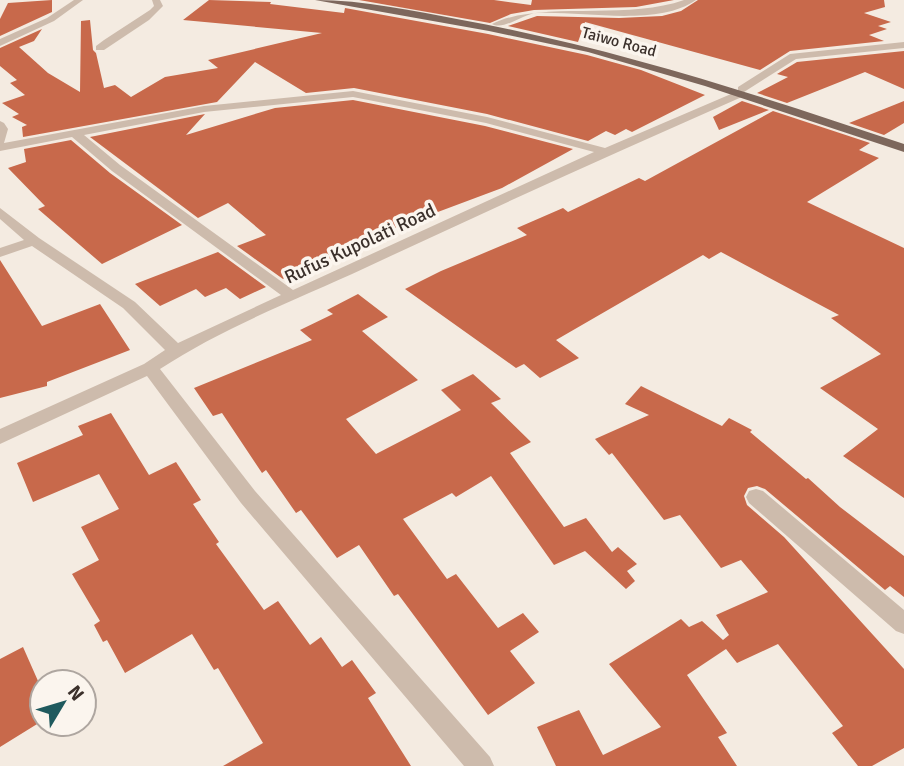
<svg xmlns="http://www.w3.org/2000/svg" width="904" height="766" font-family="Signika,sans-serif">
  <style>
    .building { fill: #c8694b }
    .lines { fill: none; stroke-linecap: round; stroke-linejoin: round }
    .minor { fill: #cdbbac; fill-rule: evenodd }
    .major { fill: #7d675c; fill-rule: evenodd }
    .labels { text-anchor: middle; dominant-baseline: central; stroke-width: 7; stroke-linejoin: round; paint-order: stroke }
    .far-street-label { font-size: 16px; fill: #3b302b; stroke: #fbf5ee }
    .street-label { font-size: 19px; fill: #3b302b; stroke: #fbf5ee }
  </style>
  <rect width="100%" height="100%" fill="#f4ebe1"/>
  <path class="building" d="M52,0v12l-52,24v-17l8,-16z
    M209,0l62,2 -1,2 74,9 1,-5 143,26 99,21 54,15 64,25 -73,37 -6,-3 -11,6 -9,-4 -18,10 -101,-27 -133,-26 -48,5 -51,-31 -38,40 -194,35 -1,-10 5,-2 -15,-8 7,-3 -17,-11 23,-8 -15,-12 7,-3 -17,-14v-18l42,-19 -8,12 -15,6 29,26 32,19 1,-71 9,-1 3,30 3,3 8,35 11,-3 16,12 34,-20 53,-9 -10,-8 114,-27 -139,-13z
    M359,0h135l37,5 1,-5h142l-38,7 -102,3 -23,4 -21,9z
    M698,0h186l1,7 -21,6 27,9 -13,4 9,3 -18,6 15,6 -94,10 -30,19 -175,-48 -7,20 -70,-16 29,-10 82,2 43,-2 19,-5z
    M904,51v38l-39,-17 -78,31 -30,-10 31,-16 -11,-3 20,-12z
    M353,100l132,26 88,23 -71,39 -115,43 4,3 -37,15 3,2 -74,28 -46,-33 29,-11 -38,-32 -30,15 -108,-81 115,-23 -19,21 89,-27z
    M742,101l27,9 -50,20 -6,-13z
    M904,101v22l-20,12 -35,-12z
    M773,111l97,32 -11,7 20,8 -72,44 97,46v250l-61,-42 35,-27 -58,-41 61,-34 -50,-36 8,-3 -118,-63 -12,7 -6,-4 -147,85 23,18 -39,20 -16,-14 -8,4 -111,-79 36,-18 86,-36 -10,-7 46,-20 5,4 71,-34 6,3z
    M71,140l39,33 72,52 -80,39 -64,-55 7,-3 -37,-38 18,-6 -2,-13z
    M218,252l48,35 -26,12 -14,-11 -21,9 -9,-8 -36,17 -25,-22z
    M0,260l42,66 58,-22 30,46 -83,32v4l-47,12z
    M358,294l30,23 -26,14 56,49 -72,39 30,35 85,-44 -20,-20 32,-16 28,25 -10,4 40,39 -21,11 54,74 22,-9 26,34 6,-5 19,17 -10,7 8,10 -9,8 -41,-38 -31,14 -63,-89 -35,21 -4,-4 -49,26 44,60 9,-5 42,54 25,-15 16,19 -29,19 25,32 -47,32 -90,-121 -4,2 -35,-51 -22,13 -36,-48 -5,3 -30,-43 -4,3 -40,-60 -9,3 -19,-28 118,-48 -12,-10 33,-16 -6,-4z
    M641,386l81,40 7,-8 23,12 -2,2 56,47 2,-1 32,29 64,49v41l-14,-11 -5,4 -120,-101 -8,-3 -9,2 -4,8 3,9 37,32 120,132v79l-32,18h-14l-26,-33 11,-7 -65,-82 -41,19 -11,-14 -39,26 40,58 -9,4 19,29h-181l-19,-39 42,-17 24,45 58,-28 -52,-63 72,-45 8,8 13,-6 21,19 6,-5 -13,-20 52,-23 -27,-32 -20,8 -41,-53 -16,5 -52,-67 -3,2 -14,-16 54,-24 -24,-11z
    M111,413l38,62 27,-13 25,38 -8,4 26,38 -3,2 48,66 14,-9 32,44 11,-8 21,30 10,-7 24,33 -8,5 43,68h-188l40,-23 -45,-75 -4,2 -22,-36 -67,39 -18,-33 -4,2 -9,-17 6,-4 -28,-47 27,-14 -18,-33 38,-18 -20,-35 -66,28 -16,-39 66,-28 -5,-9z
    M23,647l19,43v31l-42,26v-88z"/>
  <g class="lines">
    <path class="minor" d="M74,0h9l-29,21 -54,25v-7l47,-21z
      M152,0h8l3,6 -14,14 -45,30h-8v-4l8,-6 46,-30 4,-4z
      M684,0h12c-38,27 -113,11 -159,13 -13,0 -33,18 -45,11 48,-24 133,-3 192,-24z
      M904,42v6l-108,11 -52,33v4c-127,56 -253,113 -379,172 -67,31 -143,60 -205,101l95,122 235,266 4,9h-30l-223,-263 -94,-127 -147,68v-15l144,-65 21,-14 -42,-42 -91,-62 -32,11v-9l24,-8 -24,-21v-11l39,30 96,64 43,41 103,-48 -169,-124 -40,-34 -72,14v-30l4,2 4,6 -4,14 200,-37 149,-15 134,26 118,31 133,-57v-4l52,-33zM353,97l133,26 108,29 -301,138 -173,-125 -36,-30 120,-23z
      M756,489l7,2 141,119v24l-8,-3 -147,-128 -3,-6 3,-6z"/>
    <path class="major" d="M315,0c49,0 99,11 147,20 152,28 296,75 442,124v8l-199,-66 -117,-34 -99,-21z"/>
  </g>
  <g class="labels">
    <g class="far-street-label">
      <text transform="translate(619 42) rotate(15)">Taiwo Road</text>
    </g>
    <g class="street-label">
      <text transform="translate(360 244) rotate(-25)">Rufus Kupolati Road</text>
    </g>
  </g>
  <g transform="translate(63 703) rotate(52)"><circle r="33" fill="#fbf5ee" stroke="#aea6a0" stroke-width="2"/>
  <path d="M0-5L12 26L0 18L-12 26Z" fill="#1f5a5e"/>
  <text y="-10" font-size="19" font-weight="bold" text-anchor="middle" fill="#3b302b">N</text>
  </g>
</svg>
